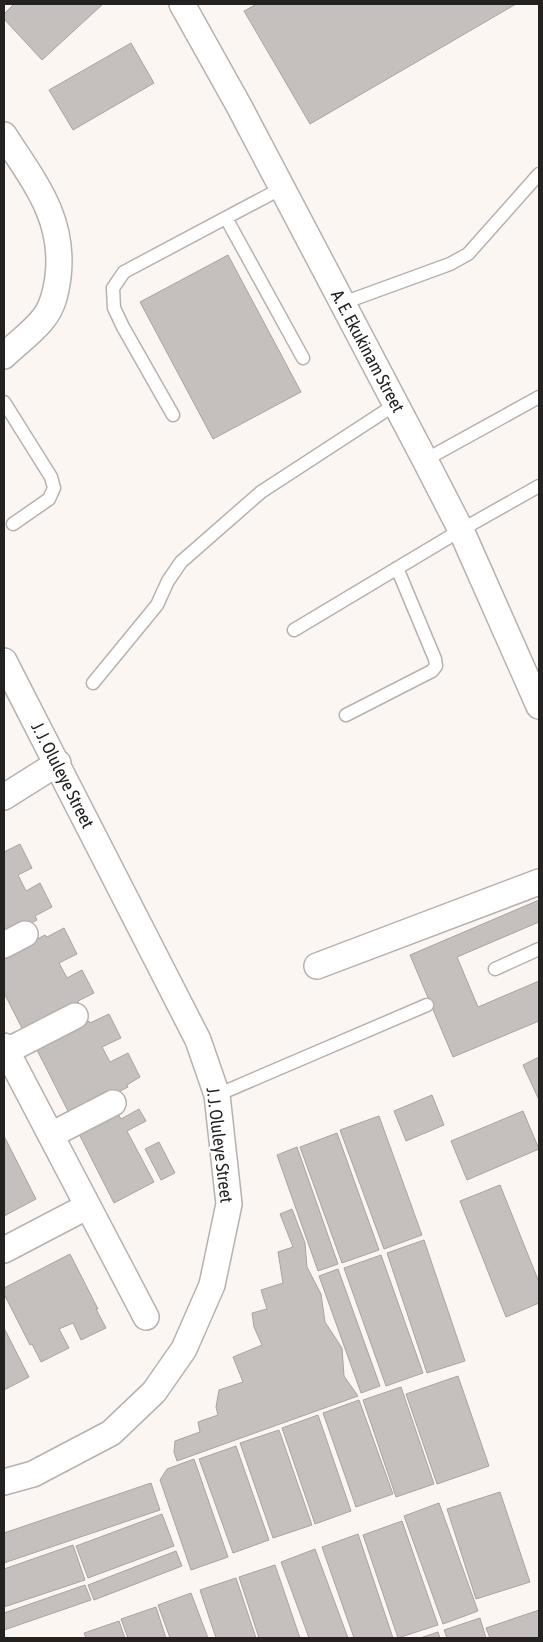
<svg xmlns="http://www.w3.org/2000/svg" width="543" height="1642" font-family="'Asap Condensed',sans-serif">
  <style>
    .building { fill: #c5bfbd; stroke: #a9a3a1 }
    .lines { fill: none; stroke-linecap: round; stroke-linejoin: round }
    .service-casing { stroke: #b7b1af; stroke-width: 15 }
    .minor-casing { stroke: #b7b1af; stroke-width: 28 }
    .service { stroke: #fff; stroke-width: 12 }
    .minor { stroke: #fff; stroke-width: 25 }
    .labels { text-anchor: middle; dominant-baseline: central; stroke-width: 4.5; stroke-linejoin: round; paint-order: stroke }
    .street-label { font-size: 18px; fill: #242221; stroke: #fff }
  </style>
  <rect width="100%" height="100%" fill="#fcf6f3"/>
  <path class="building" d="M14,4h89l-61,56 -38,-41v-5z
    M257,4h259l-206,120 -66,-113z
    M131,43l23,40 -81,47 -24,-40z
    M228,255l73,137 -88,47 -73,-137z
    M20,844l12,24 -14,7 8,16 14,-8 12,24 -17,9 2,4 -33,17v-85z
    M539,900v22l-82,35 21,50 61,-26v40l-86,36 -43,-102z
    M64,928l13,26 -18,9 8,15 15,-8 12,23 -16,8 1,3 -55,28 -20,-39v-36l41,-22 2,2z
    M109,1014l12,24 -19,9 8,15 18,-9 12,24 -13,8 1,2 -57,30 -35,-69 53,-27 1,2z
    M539,1057v43l-16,-35z
    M432,1095l12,30 -38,16 -12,-30z
    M139,1109l7,12 -19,10 27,51 -40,21 -36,-71 39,-20 4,7z
    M523,1111l16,38 -72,31 -16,-39z
    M379,1116l43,119 -38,14 -44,-119z
    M337,1133l42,117 -37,13 -42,-116z
    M4,1136l32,63 -32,17z
    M159,1142l16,31 -14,7 -16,-31z
    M297,1147l41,117 -20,7 -41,-116z
    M500,1185l39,97v21l-33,14 -46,-116z
    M292,1209l13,34 2,24 14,27 4,28 17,26 2,28 14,20 -181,65 -3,-9 1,-11 25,-9 -2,-10 20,-7 -2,-8 3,-17 24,-8 -10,-25 29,-12 -8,-18 -2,-14 15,-4 -6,-19 22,-7 -5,-31 15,-5 -13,-33z
    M424,1240l41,121 -38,12 -40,-120z
    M70,1254l28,55h-2l10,19 -25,12 -8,-17 -14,6 10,19 -28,14 -9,-18 -2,1 -26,-51v-6z
    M381,1255l42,118 -37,13 -42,-118z
    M338,1269l42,117 -19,7 -42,-117z
    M4,1328l25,49 -25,13z
    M458,1376l31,90 -52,18 -31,-90z
    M401,1387l33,97 -38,13 -33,-97z
    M359,1400l34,94 -37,13 -33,-94z
    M318,1415l33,96 -36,13 -33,-96z
    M279,1430l33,95 -39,13 -33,-95z
    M236,1446l33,94 -36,13 -34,-94z
    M194,1459l34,98 -37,13 -31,-90 7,-11z
    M151,1483l9,27 -156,53v-30z
    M500,1492l30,90 -54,17 -29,-90z
    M439,1503l39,108 -35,13 -39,-108z
    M162,1514l12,32 -86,32 -12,-32z
    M402,1521l36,104 -40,13 -35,-103z
    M358,1534l35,104h-39l-32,-91z
    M73,1545l12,35 -81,27v-38z
    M315,1549l33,89h-39l-28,-76z
    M176,1551l6,15 -88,34 -6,-15z
    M275,1565l25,73h-41l-20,-61z
    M236,1578l20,60h-40l-16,-48z
    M85,1585l6,15 -87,30v-17z
    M191,1593l17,45h-38l-12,-33z
    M156,1607l10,31h-38l-7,-19z
    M539,1610v28h-49l-4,-10z
    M480,1618l6,20h-39l-3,-8z
    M119,1621l6,17h-39l-2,-5z
    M438,1632l2,6h-20z"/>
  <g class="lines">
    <defs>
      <path id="service" d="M226,218l77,140
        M343,303l107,-39 18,-10 71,-80
        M4,402l47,75 3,11 -5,11 -36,25
        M173,415l-50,-88 -9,-19 -1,-20 11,-16 158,-84
        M425,460l114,-63
        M294,630l167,-100 78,-44
        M93,683l64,-78 11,-24 13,-19 80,-70 135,-88
        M346,715l86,-44 4,-5 -1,-7 -38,-91
        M495,969l44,-20
        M217,1095l210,-90"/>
      <path id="minor" d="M182,4l57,102 186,354 36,70 78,176
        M4,135c30,47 61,83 54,142 -2,15 -5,30 -15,42 -11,14 -27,25 -39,37
        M4,661l194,379 19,55 12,109 -17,81 -28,64 -30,43 -43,41 -78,41 -29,8
        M4,797l54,-34
        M4,945l21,-11
        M317,966l222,-84
        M4,1046l142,271
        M7,1051l68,-35
        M51,1135l62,-32
        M4,1250l84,-44"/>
    </defs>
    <use href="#service" class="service-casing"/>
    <use href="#minor" class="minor-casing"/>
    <use href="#service" class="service"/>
    <use href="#minor" class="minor"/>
  </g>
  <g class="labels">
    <g class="street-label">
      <text transform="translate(368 351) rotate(62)">A. E. Ekukinam Street</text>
      <text transform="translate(63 775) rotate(63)">J. J. Oluleye Street</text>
      <text transform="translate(220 1145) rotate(83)">J. J. Oluleye Street</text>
    </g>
  </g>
  <rect width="543" height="1642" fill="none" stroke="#242221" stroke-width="10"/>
</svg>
